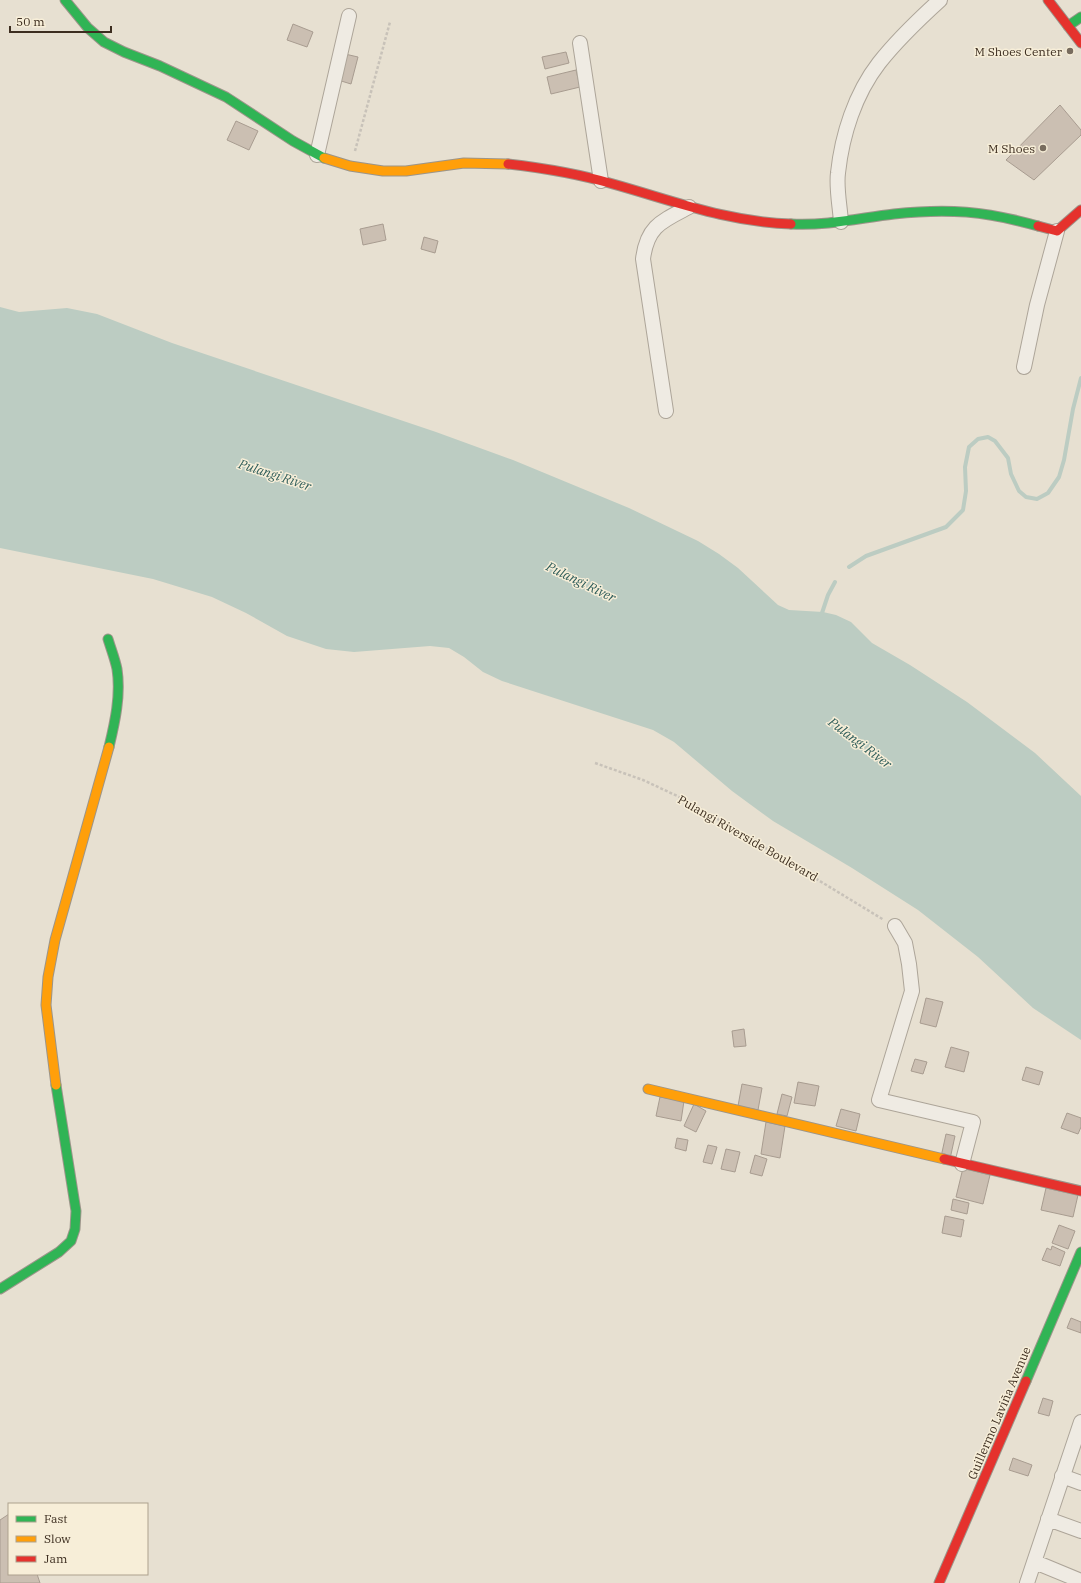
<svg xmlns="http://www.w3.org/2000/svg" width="1081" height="1583" font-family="'IBM Plex Serif',serif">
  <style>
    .water { fill: #bcccc2 }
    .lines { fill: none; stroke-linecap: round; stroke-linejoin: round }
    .stream { stroke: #bcccc2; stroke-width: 4 }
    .building { fill: #cbbfb2; stroke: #a89c90 }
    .street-casing { stroke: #ada599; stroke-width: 16 }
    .fast-casing { stroke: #9c958a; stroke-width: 11 }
    .slow-casing { stroke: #9c958a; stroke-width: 11 }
    .jam-casing { stroke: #9c958a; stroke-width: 11 }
    .path { stroke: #c8c2b9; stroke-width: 2.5; stroke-dasharray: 3 2; stroke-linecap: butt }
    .street { stroke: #efebe3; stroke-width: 14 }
    .fast { stroke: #30b455; stroke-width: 9 }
    .slow { stroke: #ff9f0a; stroke-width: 9 }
    .jam { stroke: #e5322d; stroke-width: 9 }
    .poi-dot { fill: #786c5e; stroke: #f7eed8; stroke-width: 1.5 }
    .labels { text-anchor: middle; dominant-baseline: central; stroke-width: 3; stroke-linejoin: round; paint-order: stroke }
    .poi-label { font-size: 12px; fill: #3d2e20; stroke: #f7eed8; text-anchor: end }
    .street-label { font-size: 12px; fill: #3d2e20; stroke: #f7eed8 }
    .water-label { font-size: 13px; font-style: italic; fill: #2f5d5a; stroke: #f7eed8 }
  </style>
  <rect width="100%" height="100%" fill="#e7e0d1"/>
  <path class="water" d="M0,307l19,5 48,-4 30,6 75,29 264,89 77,28 116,48 69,33 21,13 19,14 40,37 11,5 34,2 13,3 15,7 21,21 38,22 57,37 68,51 46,43v244l-48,-32 -55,-51 -60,-47 -66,-42 -79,-47 -41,-30 -58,-49 -21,-12 -151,-49 -19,-9 -19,-15 -15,-9 -19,-2 -76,6 -28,-3 -39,-13 -41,-23 -34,-16 -59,-18 -153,-31z"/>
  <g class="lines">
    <path class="stream" d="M849,567l17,-11 80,-29 17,-17 3,-19 -1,-24 4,-20 9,-8 10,-2 7,4 13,17 3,16 8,17 7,6 11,2 11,-6 11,-16 5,-17 9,-51 8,-31
      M821,616l7,-21 7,-13"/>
  </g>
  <path class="building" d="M293,24l20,8 -6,15 -20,-7z
    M566,52l3,11 -24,6 -3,-12z
    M345,54l13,3 -7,27 -13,-4z
    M576,70l4,17 -29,7 -4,-17z
    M1060,105l21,25v5l-47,45 -28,-20z
    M236,121l22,10 -9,19 -22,-10z
    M383,224l3,16 -23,5 -3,-16z
    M424,237l14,4 -3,12 -14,-4z
    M926,998l17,4 -7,25 -16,-4z
    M744,1029l2,17 -12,1 -2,-16z
    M951,1047l18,5 -5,20 -19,-5z
    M915,1059l12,3 -4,12 -12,-3z
    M1026,1067l17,5 -4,13 -17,-5z
    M798,1082l21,4 -4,20 -21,-3z
    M742,1084l20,4 -4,22 -20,-4z
    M782,1094l10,3 -5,19 -10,-2z
    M660,1097l24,4 -3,20 -25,-5z
    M694,1104l12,7 -10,21 -12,-6z
    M841,1109l19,5 -4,17 -20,-5z
    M1067,1113l14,5v9l-3,7 -17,-6z
    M766,1122l19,4 -5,32 -19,-4z
    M946,1134l9,2 -5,23 -9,-2z
    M677,1138l11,2 -2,11 -11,-3z
    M708,1145l9,2 -5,17 -9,-2z
    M726,1149l14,3 -5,20 -14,-3z
    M755,1155l12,4 -5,17 -12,-3z
    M963,1168l27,7 -7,29 -27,-7z
    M1046,1188l32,7 -5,22 -32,-7z
    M953,1199l16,4 -2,11 -16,-4z
    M945,1216l19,4 -3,17 -19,-4z
    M1059,1225l16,6 -7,18 -16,-6z
    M1052,1246l13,6 -5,14 -18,-6 5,-12 4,2z
    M1071,1318l10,4v11l-14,-5z
    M1043,1398l10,3 -4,15 -11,-3z
    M1013,1458l19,7 -4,11 -19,-6z
    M9,1514v60h28l3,9h-40v-63z"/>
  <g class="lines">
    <defs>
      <path id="street" d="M580,43l21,138
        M317,155l32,-139
        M841,222c-1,-15 -5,-35 -3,-49 4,-38 17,-79 41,-110 18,-23 39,-43 61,-63
        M1024,367l13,-62 20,-74
        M666,411l-23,-152c4,-33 19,-38 46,-52
        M895,926l10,17 4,21 3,27 -33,109 94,22 -11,42
        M1062,1476l19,7
        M1048,1519l33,12
        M1035,1562l46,19
        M1027,1583l54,-161"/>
      <path id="fast" d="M65,0l23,28 16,14 20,10 36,14 66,31 67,44 31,17
        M1068,26l13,-9
        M791,224c35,2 69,-6 103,-10 54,-6 91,-3 144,12
        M108,639c3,10 7,20 9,30 4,26 -2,53 -8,78
        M0,1289l59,-37 12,-11 4,-12 1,-18 -20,-126
        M1026,1381l55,-129"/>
      <path id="slow" d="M324,158l26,8 33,5h23l58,-8 44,1
        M56,1085l-10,-80 2,-28 7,-37 54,-193
        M648,1089l296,70"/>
      <path id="jam" d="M1048,0l33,43
        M508,164c35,4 71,10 105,20 61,17 114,38 178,40
        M1038,226l19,5 24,-21
        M944,1159l137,32
        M939,1583l87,-202"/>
    </defs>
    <use href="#street" class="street-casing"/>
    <use href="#fast" class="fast-casing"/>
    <use href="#slow" class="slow-casing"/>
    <use href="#jam" class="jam-casing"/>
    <path class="path" d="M355,151l35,-129
      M595,763l48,17 45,21 196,119"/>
    <use href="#street" class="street"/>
    <use href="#fast" class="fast"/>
    <use href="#slow" class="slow"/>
    <use href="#jam" class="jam"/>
  </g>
  <g class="poi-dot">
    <circle cx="1070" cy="51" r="4"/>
    <circle cx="1043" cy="148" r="4"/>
  </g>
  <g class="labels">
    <g class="poi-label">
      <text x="1062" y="51">M Shoes Center</text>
      <text x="1035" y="148">M Shoes</text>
    </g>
    <g class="street-label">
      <text transform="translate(748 838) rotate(30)">Pulangi Riverside Boulevard</text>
      <text transform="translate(999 1413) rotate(-67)">Guillermo Laviña Avenue</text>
    </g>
    <g class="water-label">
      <text transform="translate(275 475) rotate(18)">Pulangi River</text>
      <text transform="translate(581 582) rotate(26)">Pulangi River</text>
      <text transform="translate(860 743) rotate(37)">Pulangi River</text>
    </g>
  </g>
  <rect x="8" y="1503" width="140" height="72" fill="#f7eed8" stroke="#ada18e"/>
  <rect x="16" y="1516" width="20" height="6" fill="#30b455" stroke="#ada18e"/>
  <text x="44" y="1523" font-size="12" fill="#3d2e20">Fast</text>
  <rect x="16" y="1536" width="20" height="6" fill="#ff9f0a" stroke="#ada18e"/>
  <text x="44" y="1543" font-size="12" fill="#3d2e20">Slow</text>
  <rect x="16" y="1556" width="20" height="6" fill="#e5322d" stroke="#ada18e"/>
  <text x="44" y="1563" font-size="12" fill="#3d2e20">Jam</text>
  <path d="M10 26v6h101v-6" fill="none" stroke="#3d2e20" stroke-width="2"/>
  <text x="16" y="26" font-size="12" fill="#3d2e20" stroke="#f7eed8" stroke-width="3" paint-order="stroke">50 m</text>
</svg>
